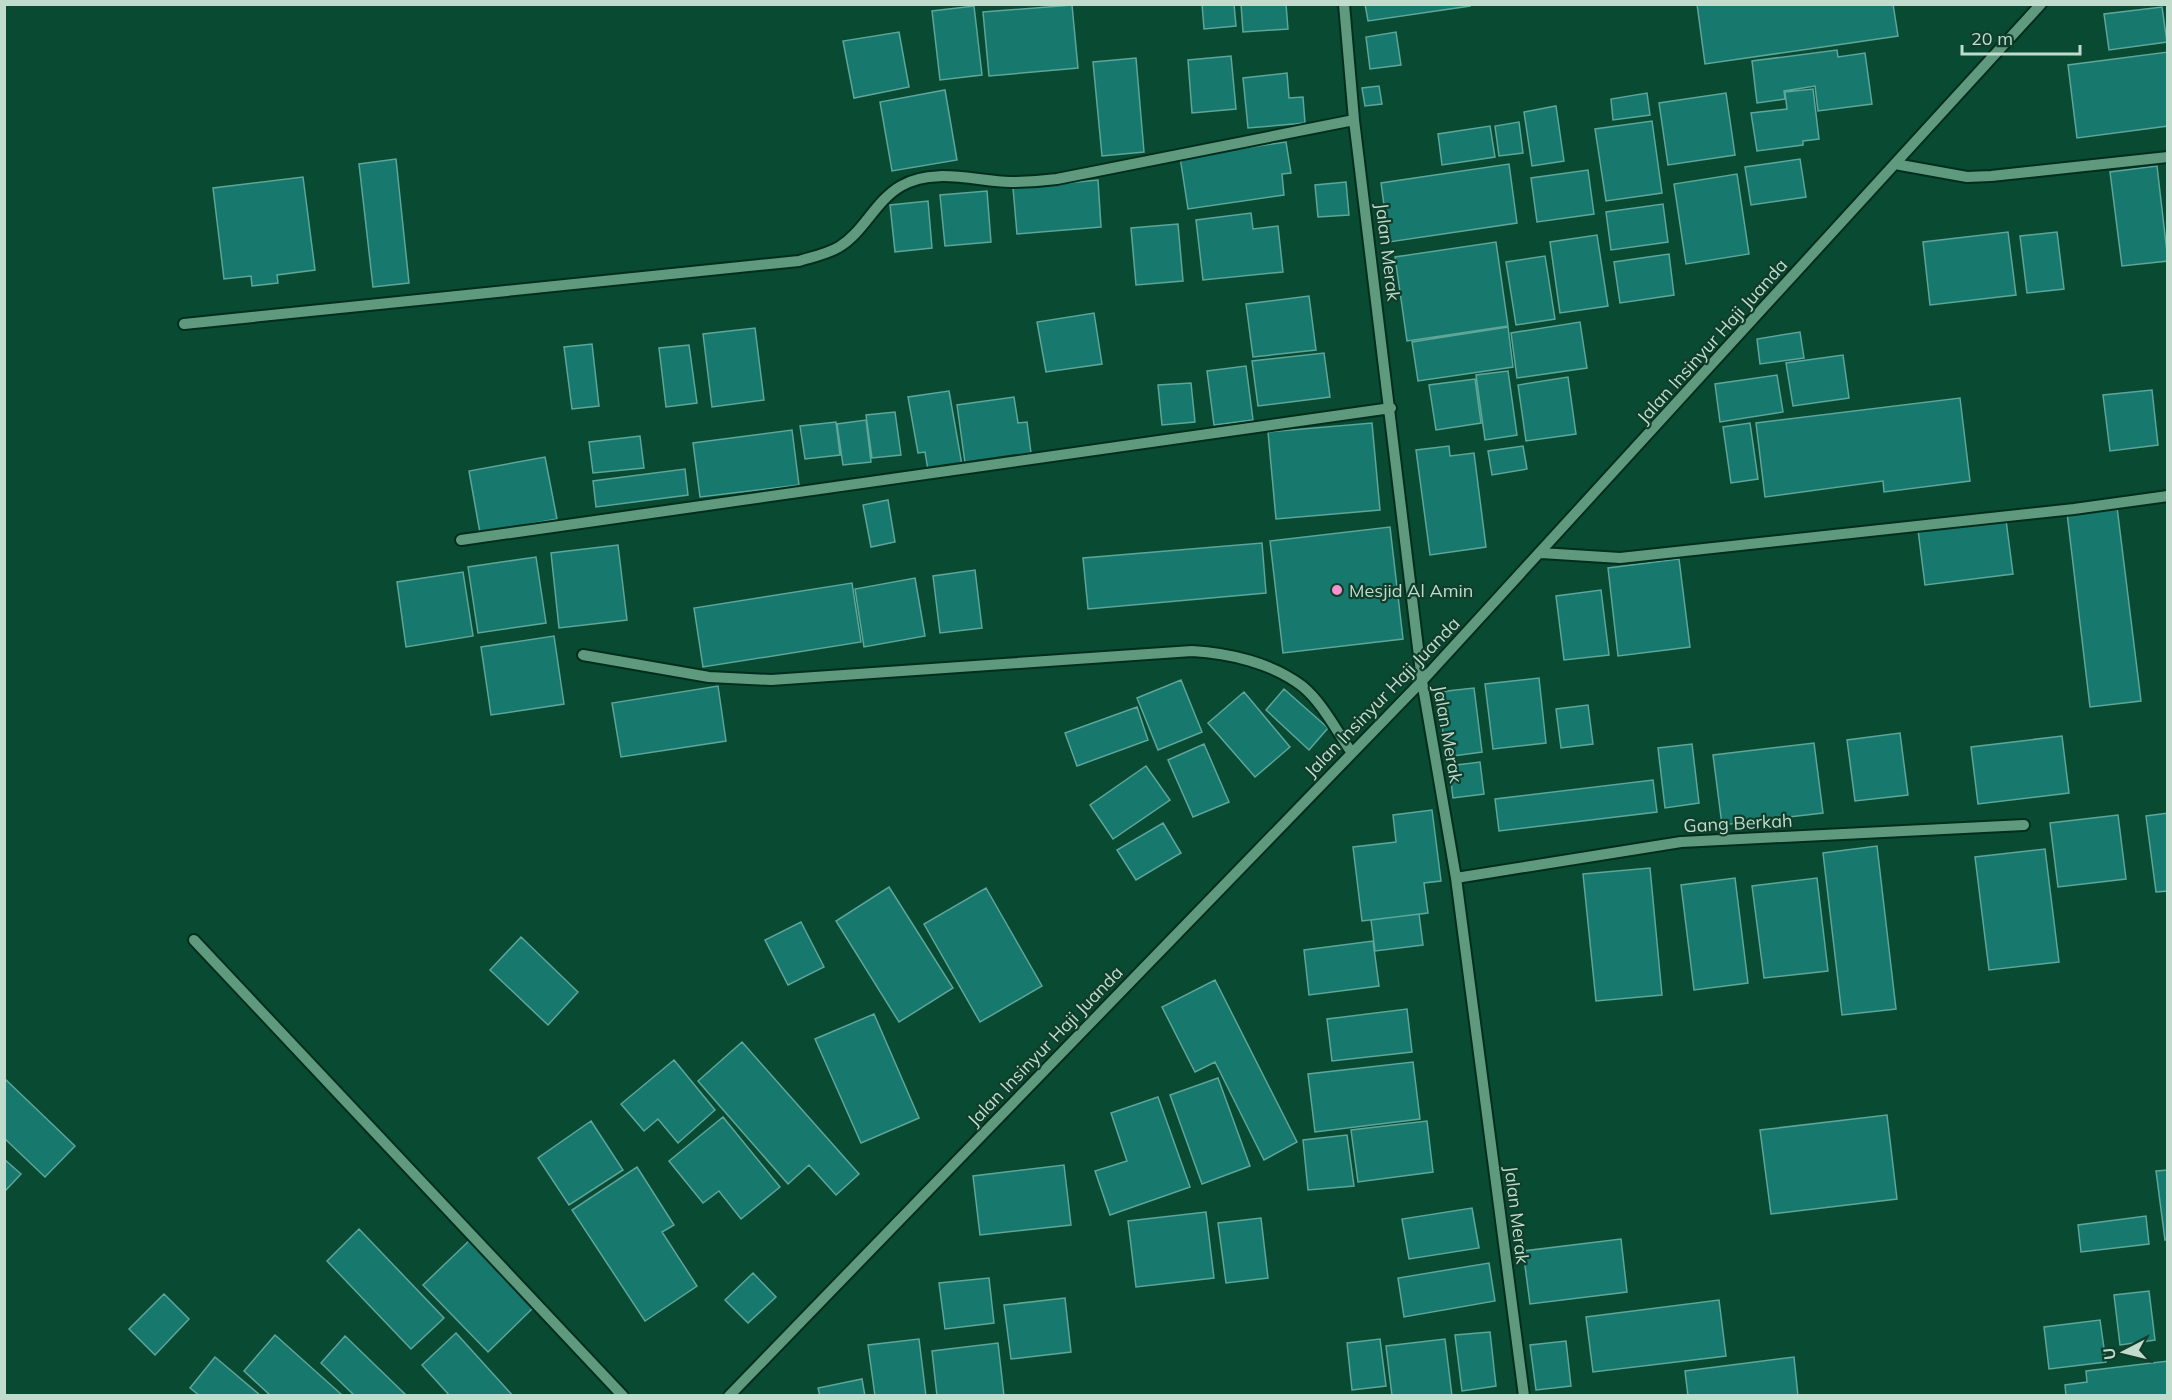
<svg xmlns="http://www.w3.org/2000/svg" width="2172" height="1400" font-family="Mulish,sans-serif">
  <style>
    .building { fill: #17786d; stroke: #5ea59a; stroke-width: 1.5 }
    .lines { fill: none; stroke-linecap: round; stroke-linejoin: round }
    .minor-casing { stroke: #002e1d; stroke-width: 14 }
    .minor { stroke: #5f997e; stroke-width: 10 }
    .poi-dot { fill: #f690cf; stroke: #103e2b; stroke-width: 2 }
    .labels { text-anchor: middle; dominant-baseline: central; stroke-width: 4.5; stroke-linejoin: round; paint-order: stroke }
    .street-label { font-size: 18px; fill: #bfdccd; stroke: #103e2b }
    .poi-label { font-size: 18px; fill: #bfdccd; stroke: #103e2b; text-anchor: start }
  </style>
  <rect width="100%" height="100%" fill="#094a33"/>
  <path class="building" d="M1202,4h32l2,22 -32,3z
    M1241,4h45l2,25 -45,3z
    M1365,4h105v2l-102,15z
    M1697,4h196l5,32 -193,28z
    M1072,5l6,63 -89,8 -6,-64z
    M974,6l8,69 -42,5 -8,-69z
    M2162,7l5,35 -58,8 -5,-36z
    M899,32l10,55 -55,11 -11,-57z
    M1396,32l5,33 -31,4 -4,-32z
    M1837,50l1,7 27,-4 7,51 -54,7 -3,-25 -31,5 1,8 -28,4 -5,-42z
    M2168,52v74l-91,12 -9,-73z
    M1231,56l5,53 -44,4 -4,-53z
    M1136,58l8,94 -42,4 -9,-94z
    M1287,73l2,25 14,-1 2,26 -57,5 -5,-50z
    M1379,86l3,18 -17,2 -3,-18z
    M1813,89l6,50 -16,2v4l-46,6 -6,-38 36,-4 -2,-17z
    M945,90l12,70 -65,11 -12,-69z
    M1647,93l3,22 -37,5 -2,-21z
    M1726,93l9,62 -67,10 -9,-62z
    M1556,106l8,55 -32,5 -8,-54z
    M1652,121l10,72 -56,8 -11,-72z
    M1519,122l4,31 -24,3 -4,-30z
    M1490,126l5,31 -53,8 -4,-31z
    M1286,142l5,31 -9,1 2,21 -96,14 -8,-52z
    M396,159l13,124 -36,4 -14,-123z
    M1800,159l6,38 -55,8 -6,-38z
    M1509,164l8,59 -128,19 -8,-59z
    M2157,166l11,95 -46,5 -12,-94z
    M1588,170l6,44 -57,8 -6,-44z
    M1737,174l12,80 -63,10 -12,-80z
    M303,177l12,93 -38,5 1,8 -26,3 -1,-10 -27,3 -11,-91z
    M1098,180l3,47 -84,7 -4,-46z
    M1346,182l3,33 -31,2 -3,-32z
    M987,191l4,51 -46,4 -5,-51z
    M928,201l4,47 -37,4 -5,-47z
    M1663,204l5,38 -57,8 -5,-38z
    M1251,213l2,16 25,-3 5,46 -80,8 -7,-60z
    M1178,224l5,57 -47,4 -5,-57z
    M2008,232l8,63 -86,10 -7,-63z
    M2057,232l7,57 -37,4 -7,-57z
    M1597,235l11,71 -48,7 -10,-71z
    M1496,242l12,84 -101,15 -12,-84z
    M1669,254l5,41 -54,8 -6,-41z
    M1545,256l10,63 -39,6 -10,-63z
    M1309,296l7,54 -63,7 -7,-53z
    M1094,313l8,51 -56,8 -9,-50z
    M1580,322l7,46 -70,10 -6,-45z
    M1508,327l5,40 -95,14 -6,-39z
    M755,328l9,72 -52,7 -9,-73z
    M1800,332l4,26 -44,6 -3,-25z
    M592,344l7,62 -27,3 -8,-62z
    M689,345l8,58 -31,4 -7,-59z
    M1324,353l6,44 -72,9 -6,-45z
    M1843,355l6,43 -56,8 -7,-43z
    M1246,366l7,54 -39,5 -7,-54z
    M1508,371l9,64 -32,5 -9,-65z
    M1777,375l6,37 -63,10 -5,-38z
    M1568,377l8,57 -50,7 -8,-56z
    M1475,379l6,44 -45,7 -7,-45z
    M1191,383l4,39 -33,3 -4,-40z
    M2152,390l6,55 -48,6 -7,-56z
    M949,391l13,74 -34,5 -3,-18 -7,1 -10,-56z
    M1014,397l4,26 9,-1 4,31 -66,10 -8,-58z
    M1960,398l10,83 -86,11 -1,-11 -118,16 -9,-74z
    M895,412l6,43 -29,3 -6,-43z
    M866,420l5,42 -28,3 -6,-41z
    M836,422l4,33 -35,4 -5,-33z
    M1372,423l8,87 -104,9 -8,-87z
    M1750,423l8,56 -27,4 -8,-56z
    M792,430l7,55 -99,12 -7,-54z
    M640,436l4,32 -51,5 -4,-31z
    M1449,446l1,10 24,-3 12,94 -56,8 -14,-105z
    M1523,446l4,23 -35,6 -4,-24z
    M545,457l12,62 -77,14 -11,-62z
    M685,469l3,26 -92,12 -3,-26z
    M888,500l7,42 -24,5 -8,-42z
    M2117,507l24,194 -51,6 -23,-194z
    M2006,520l7,54 -88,11 -7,-55z
    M1390,527l13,112 -120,14 -13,-112z
    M1262,543l4,50 -178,16 -5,-51z
    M618,545l9,75 -68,8 -8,-75z
    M536,557l10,66 -68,10 -10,-66z
    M1679,559l11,88 -72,9 -10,-88z
    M975,570l7,58 -42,5 -7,-57z
    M463,572l10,64 -67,11 -9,-65z
    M915,578l10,58 -61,11 -9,-58z
    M852,583l9,59 -158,25 -9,-59z
    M1601,590l8,65 -45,5 -8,-64z
    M554,636l10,68 -73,11 -10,-68z
    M1539,678l7,65 -53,6 -8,-65z
    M1181,680l21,52 -44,18 -21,-52z
    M718,686l8,55 -105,16 -9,-54z
    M1474,688l8,64 -36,5 -8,-65z
    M1284,689l44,39 -19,22 -43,-40z
    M1244,692l46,55 -35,30 -47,-54z
    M1588,705l5,39 -32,4 -5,-39z
    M1137,707l11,33 -71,26 -12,-33z
    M1900,733l8,62 -53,6 -8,-61z
    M2062,736l7,57 -91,11 -7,-57z
    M1814,743l9,70 -101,12 -9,-70z
    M1204,744l25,58 -36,15 -25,-57z
    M1692,744l7,59 -34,5 -7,-60z
    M1480,762l4,32 -31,4 -4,-32z
    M1146,766l24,34 -57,39 -23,-34z
    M1653,780l4,32 -158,19 -4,-32z
    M1432,810l9,71 -17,2 4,30 -66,8 -9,-74 43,-5 -3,-27z
    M2168,813v78l-12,1 -10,-76z
    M2118,815l8,64 -68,8 -8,-64z
    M1163,823l18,30 -45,27 -19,-30z
    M1877,846l19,163 -54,6 -19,-162z
    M2045,849l14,113 -70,8 -14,-113z
    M1650,868l12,127 -66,6 -13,-127z
    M1735,878l13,105 -54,7 -13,-105z
    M1817,878l11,93 -64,7 -12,-92z
    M889,887l64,101 -54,34 -63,-101z
    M986,888l56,98 -62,36 -56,-98z
    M1419,914l4,31 -48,6 -4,-31z
    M801,922l23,45 -36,18 -23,-45z
    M521,937l57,55 -30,33 -58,-55z
    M1373,941l6,45 -70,9 -5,-45z
    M1215,980l82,162 -33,18 -49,-98 -20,10 -33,-65z
    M1407,1009l5,43 -80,9 -5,-42z
    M874,1014l45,104 -58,25 -46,-104z
    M742,1042l117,132 -23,21 -27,-30 -21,19 -90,-103z
    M674,1060l41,50 -37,33 -20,-24 -14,12 -23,-27z
    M1413,1062l7,57 -105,13 -7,-58z
    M4,1078l71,68 -30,31 -41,-39z
    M1218,1078l32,88 -48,18 -32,-89z
    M1158,1097l32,90 -80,28 -15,-44 32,-10 -16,-48z
    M1887,1115l10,84 -126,15 -11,-84z
    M723,1117l57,70 -39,32 -22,-28 -16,12 -34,-42z
    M591,1121l32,49 -54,35 -31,-47z
    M1427,1121l6,51 -75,10 -7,-52z
    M1347,1135l7,51 -46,4 -5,-50z
    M4,1159l17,15 -17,18z
    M1064,1165l7,60 -91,10 -7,-59z
    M637,1167l37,58 -12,7 35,54 -52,35 -73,-111z
    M2168,1170v70h-3l-9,-69z
    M1472,1208l7,40 -70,11 -7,-40z
    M1206,1212l8,66 -78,9 -8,-66z
    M2146,1216l3,28 -68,8 -3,-27z
    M1261,1218l7,60 -42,5 -8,-60z
    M359,1229l85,89 -33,31 -84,-88z
    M471,1239l64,67 -47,46 -65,-67z
    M1621,1239l6,53 -97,12 -7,-53z
    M1489,1263l6,38 -91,16 -6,-39z
    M753,1273l23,24 -28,26 -23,-23z
    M989,1278l5,45 -49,6 -6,-46z
    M2149,1291l6,49 -35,5 -6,-50z
    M164,1294l25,25 -34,36 -26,-26z
    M1065,1298l6,54 -60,7 -7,-54z
    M1719,1300l7,56 -133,16 -7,-55z
    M2100,1320l6,42 -57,7 -5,-42z
    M1490,1332l6,54 -34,5 -7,-56z
    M456,1333l57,63h-63l-28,-31z
    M275,1335l67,60v1h-71l-27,-25z
    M345,1336l62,60h-52l-34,-33z
    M919,1339l7,57h-51l-7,-51z
    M1380,1339l6,47 -34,4 -5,-47z
    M1445,1339l7,57h-60l-6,-50z
    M1566,1341l5,45 -35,4 -6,-45z
    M998,1343l6,53h-67l-5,-45z
    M215,1357l46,39h-61l-10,-8z
    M1794,1357l4,39h-110l-3,-25z
    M2168,1361v35h-102l-1,-11 22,-3 -1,-11z
    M862,1379l3,17h-45l-2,-8z"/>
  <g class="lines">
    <defs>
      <path id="minor" d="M1344,4l10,116 68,561 34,197 68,518
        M1895,164l72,13 24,-1 177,-19
        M184,324l615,-63c13,-4 28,-7 40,-14 25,-15 36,-46 62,-61 32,-19 75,-5 109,-4 16,0 31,-1 47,-3l297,-59
        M461,540l930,-132
        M1541,553l79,5 454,-49 94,-13
        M583,655l126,22 62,3 421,-29c37,2 80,12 110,35 20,16 35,46 50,67
        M1456,878l225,-36 343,-17
        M194,940l429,456
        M729,1396l693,-715 619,-677"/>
    </defs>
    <use href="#minor" class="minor-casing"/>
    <use href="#minor" class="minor"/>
  </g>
  <circle class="poi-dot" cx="1337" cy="590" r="6"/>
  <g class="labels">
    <g class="street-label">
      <text transform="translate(1388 252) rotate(83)">Jalan Merak</text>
      <text transform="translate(1712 341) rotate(-48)">Jalan Insinyur Haji Juanda</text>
      <text transform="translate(1382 697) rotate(-46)">Jalan Insinyur Haji Juanda</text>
      <text transform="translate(1448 734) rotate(80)">Jalan Merak</text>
      <text transform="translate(1738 823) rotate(-3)">Gang Berkah</text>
      <text transform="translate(1045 1046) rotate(-46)">Jalan Insinyur Haji Juanda</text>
      <text transform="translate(1517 1215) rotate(83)">Jalan Merak</text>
    </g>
    <g class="poi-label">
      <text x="1349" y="590">Mesjid Al Amin</text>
    </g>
  </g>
  <rect width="2172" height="1400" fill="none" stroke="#bfdccd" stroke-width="12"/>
  <g transform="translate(2124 1352) rotate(263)" stroke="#103e2b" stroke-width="4.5" paint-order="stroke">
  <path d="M0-4.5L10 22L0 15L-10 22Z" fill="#bfdccd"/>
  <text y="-9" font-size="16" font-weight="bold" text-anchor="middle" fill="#bfdccd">U</text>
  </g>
  <path d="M1962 45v9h118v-9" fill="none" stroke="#bfdccd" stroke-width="3"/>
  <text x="1971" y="45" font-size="18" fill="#bfdccd" stroke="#103e2b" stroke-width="4.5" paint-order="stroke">20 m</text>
</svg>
